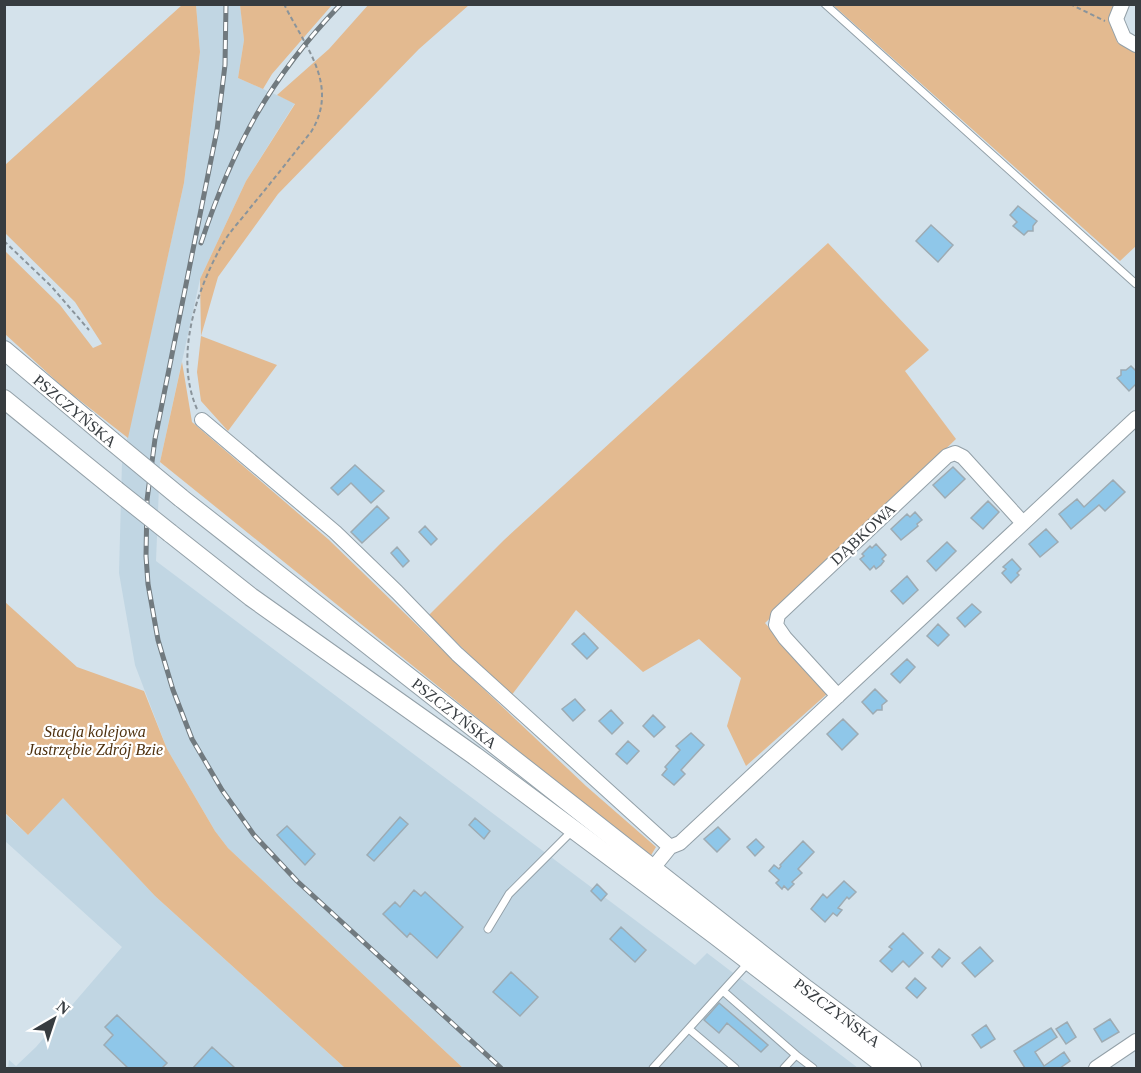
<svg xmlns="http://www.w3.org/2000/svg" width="1141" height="1073" font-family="'Times New Roman',serif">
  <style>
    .built { fill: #c1d6e3 }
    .green { fill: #e3ba90 }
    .building { fill: #8fc7e9; stroke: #9dabb3; stroke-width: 1.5 }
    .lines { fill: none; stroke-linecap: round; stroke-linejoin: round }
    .service-casing { stroke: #93a0a8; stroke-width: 9 }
    .minor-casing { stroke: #93a0a8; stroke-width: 16 }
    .secondary-casing { stroke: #93a0a8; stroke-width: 20 }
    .path { stroke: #8a949b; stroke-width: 2; stroke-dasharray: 4.5 3; stroke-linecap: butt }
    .service { stroke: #fff; stroke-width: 7 }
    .minor { stroke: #fff; stroke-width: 14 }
    .secondary { stroke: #fff; stroke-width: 18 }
    .rail-casing { stroke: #717a7f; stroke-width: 5 }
    .rail { stroke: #fff; stroke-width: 3; stroke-dasharray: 9; stroke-linecap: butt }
    .secondary-bridge-casing { stroke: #93a0a8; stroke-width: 20; stroke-linecap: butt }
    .secondary-bridge { stroke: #fff; stroke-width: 18 }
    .labels { text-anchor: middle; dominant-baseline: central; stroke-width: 4.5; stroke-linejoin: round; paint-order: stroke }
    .street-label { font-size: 16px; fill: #373c40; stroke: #fff }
    .park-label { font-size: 16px; font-style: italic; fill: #4e310f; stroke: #fff }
  </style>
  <rect width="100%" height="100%" fill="#d4e2eb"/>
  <path class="built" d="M196,5h44l4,35 -6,38 57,25 -49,78 -46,98 -40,183 -4,99 539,404 12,-12 151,115h-395l-235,-220 -13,-17 -48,-82 -32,-84 -16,-92 3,-111 62,-279 16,-131z
    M63,797l92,99 190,172h-337l1,-8 7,6 20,-19 86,-100 -117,-106 -1,-28 24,22z"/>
  <path class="green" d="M369,4l100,1 -50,44 -141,145 -60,83 -17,59 76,29 -49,66 -27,-30 -4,-29 4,-36 -1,-57 46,-98 49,-77 -18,-9 52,-46z
    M182,5h14l4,47 -16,131 -56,255 -64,-50 -59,-54v-83l55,54 33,43 9,-4 -27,-42 -70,-69v-68z
    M240,5v-1l92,1 -60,69 -9,15 -25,-11 6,-38z
    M833,5h281l-3,8 6,29 19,9v195l-16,15z
    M828,243l101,107 -24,21 51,68 -191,184 63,70 -82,73 -19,-40 14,-48 -42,-39 -56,33 -67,-62 -65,86 -82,-81 75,-75z
    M182,362l10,60 136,117 127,123 131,124 70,61 -6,10 -490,-395z
    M5,602l72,65 67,24 23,58 48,82 13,17 235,220h-118l-190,-172 -92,-98 -35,37 -23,-22z"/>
  <path class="building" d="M1018,206l19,15 -4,5v5h-5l-4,4 -11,-9 4,-4 -7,-7z
    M931,225l22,20 -15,17 -22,-21z
    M1131,366l6,6v11l-8,8 -12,-13 4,-3v-5h5z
    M355,465l29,26 -13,12 -20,-20 -13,12 -7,-7z
    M953,467l12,12 -20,19 -12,-13z
    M1113,480l12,12 -20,19 -6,-6 -28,24 -12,-15 18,-15 7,8z
    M988,501l11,11 -16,17 -12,-11z
    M377,506l12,12 -27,25 -11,-11z
    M915,512l7,8 -5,4 1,2 -17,14 -10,-11 16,-15 3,3z
    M425,526l12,13 -6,6 -12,-13z
    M1046,529l12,13 -18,15 -11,-13z
    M947,542l9,9 -20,20 -9,-10z
    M876,544l10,11 -4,4 2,2 -3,4 -5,4 -2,-3 -4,4 -10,-11 4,-3 -2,-2 8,-8 2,2z
    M397,547l12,14 -6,6 -12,-14z
    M1012,559l9,10 -4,4 2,2 -8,8 -9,-10 4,-4 -3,-2z
    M907,576l11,14 -15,14 -12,-13z
    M972,604l9,8 -16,15 -8,-9z
    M938,624l11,11 -11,11 -11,-10z
    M584,633l14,15 -11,11 -15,-15z
    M907,659l8,8 -15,16 -9,-9z
    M875,689l12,12 -5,4v5h-5l-4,4 -11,-12z
    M575,699l10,11 -12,11 -11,-12z
    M611,710l12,13 -11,11 -13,-13z
    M653,715l12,12 -11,10 -11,-11z
    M843,719l15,15 -16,16 -15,-16z
    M691,733l13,12 -23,25 4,4 -11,11 -12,-10 5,-6 -2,-2 15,-17 -4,-4z
    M628,741l11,10 -12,13 -11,-10z
    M400,817l8,7 -34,37 -7,-6z
    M475,818l15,13 -6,8 -15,-14z
    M287,826l28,28 -10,11 -28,-30z
    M718,827l12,12 -13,13 -13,-13z
    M756,839l8,8 -9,9 -8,-9z
    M803,841l11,11 -16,17 4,4 -10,9 2,2 -6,6 -4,-4 -2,3 -6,-6 3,-3 -10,-9 5,-6 5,4 2,-3 -1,-1z
    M844,881l12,11 -7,7 -2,-2 -9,11 4,2 -5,6 -4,-3 -8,9 -14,-13 12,-15 4,4z
    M597,884l10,10 -6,7 -10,-10z
    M414,890l7,6 4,-4 38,35 -26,31 -27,-25 -3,4 -24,-23 12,-12 5,5z
    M621,927l25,23 -11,12 -25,-23z
    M903,933l20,20 -14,14 -6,-6 -11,11 -12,-11 12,-12 -3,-2z
    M980,947l13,14 -18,16 -13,-14z
    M939,949l11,9 -8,9 -10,-10z
    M511,972l27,25 -18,19 -27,-24z
    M915,978l11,10 -9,10 -11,-10z
    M719,1003l49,42 -7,7 -34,-29 -8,10 -15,-13z
    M117,1015l50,48 -5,5h-34l-24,-23 9,-10 -8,-8z
    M1110,1019l9,13 -17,10 -8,-13z
    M1067,1022l9,15 -10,7 -10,-15z
    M986,1025l9,14 -14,9 -9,-13z
    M1051,1028l6,9 -22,15 9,14 20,-14 6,9 -10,7h-35l-11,-17z
    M212,1047l23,21h-42z"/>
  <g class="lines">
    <defs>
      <path id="service" d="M825,4l311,280
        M488,929l21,-35 63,-63
        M723,991l73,64
        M689,1029l46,39
        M653,1068l96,-106
        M784,1068l12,-13 17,13"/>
      <path id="minor" d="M1122,4l-6,15 8,19 12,7
        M202,420l133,112 62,60 60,62 213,193
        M838,696l-53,-58 -9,-13 2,-10 169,-159 8,-3 8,4 60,66
        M653,868l17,-21 10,-4 456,-425
        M1096,1068l40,-27"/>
      <g id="secondary">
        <path d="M4,350l108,91"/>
        <path d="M4,399l112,91"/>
        <path id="s1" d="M181,498l625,491 106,79"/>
        <path d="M170,533l81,64 224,159 240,179 173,133"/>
      </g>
    </defs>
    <use href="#service" class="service-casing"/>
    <use href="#minor" class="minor-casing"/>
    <use href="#secondary" class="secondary-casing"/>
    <path class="path" d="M1070,4l35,17
      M4,241l47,45 38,44
      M197,409c-23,-52 -1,-118 25,-164 7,-13 19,-25 28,-37 21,-25 41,-51 61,-76 29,-47 -6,-85 -27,-128"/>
    <use href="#service" class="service"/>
    <use href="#minor" class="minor"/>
    <use href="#secondary" class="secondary"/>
    <defs>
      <path id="rail" d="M226,4l-1,61 -8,65 -62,309 -8,61 -1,56 2,28 10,56 15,50 19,49 30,51 32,45 43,46 204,187
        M201,243c33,-98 68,-164 140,-239"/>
    </defs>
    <use href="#rail" class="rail-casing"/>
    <use href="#rail" class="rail"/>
    <defs>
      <path id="secondary-bridge" d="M112,441l69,57
        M116,490l54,43"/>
    </defs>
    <use href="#secondary-bridge" class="secondary-bridge-casing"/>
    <use href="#secondary-bridge" class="secondary-bridge"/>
  </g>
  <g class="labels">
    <g class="street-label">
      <text transform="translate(75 411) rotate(40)">PSZCZYŃSKA</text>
      <text transform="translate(863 534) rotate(-43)">DĄBKOWA</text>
      <text stroke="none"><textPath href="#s1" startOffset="348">PSZCZYŃSKA</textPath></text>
      <text stroke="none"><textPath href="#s1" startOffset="834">PSZCZYŃSKA</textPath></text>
    </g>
    <g class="park-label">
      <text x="95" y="731">Stacja kolejowa<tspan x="95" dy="18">Jastrzębie Zdrój Bzie</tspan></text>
    </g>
  </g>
  <rect width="1141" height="1073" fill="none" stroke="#373c40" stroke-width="12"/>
  <g transform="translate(54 1019) rotate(39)" stroke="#ffffff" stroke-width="4.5" paint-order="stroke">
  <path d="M0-4.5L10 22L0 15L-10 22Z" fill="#373c40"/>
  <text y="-9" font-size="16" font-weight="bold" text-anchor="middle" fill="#373c40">N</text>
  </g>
</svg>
